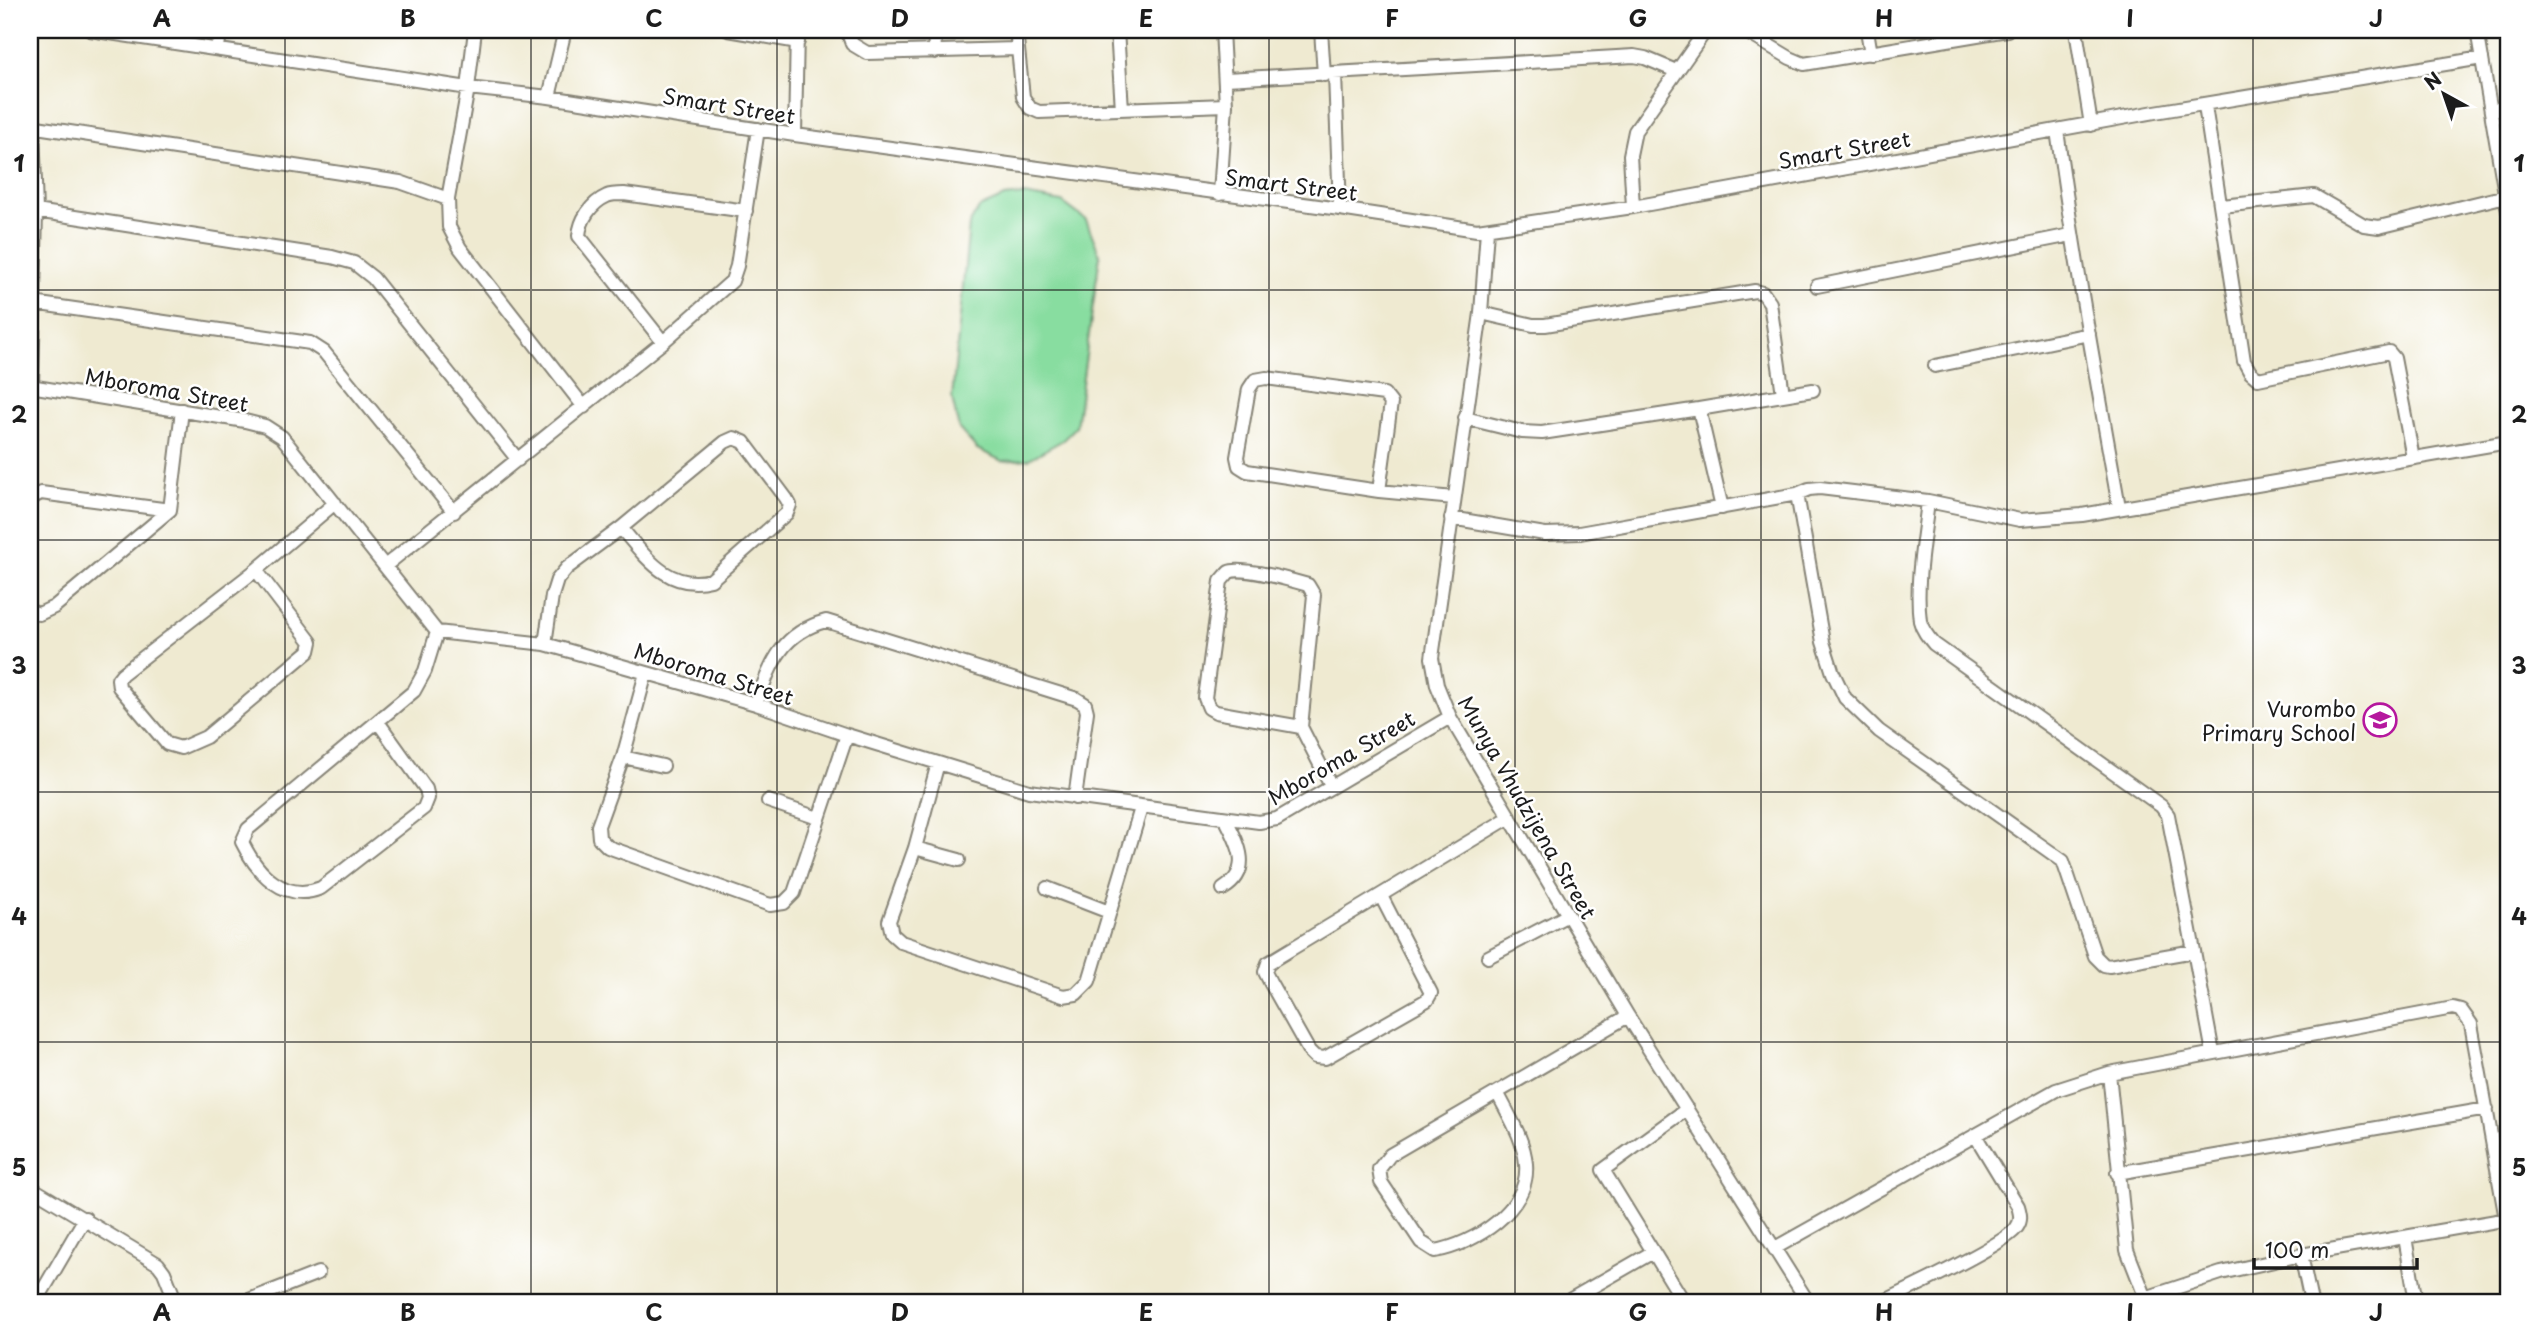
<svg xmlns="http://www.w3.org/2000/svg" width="2538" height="1332" font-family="'Playpen Sans',sans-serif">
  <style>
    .green { fill: #88dda0; stroke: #527c5e; stroke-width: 2 }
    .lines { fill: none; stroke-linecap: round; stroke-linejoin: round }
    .street-casing { stroke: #868376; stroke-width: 16 }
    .street { stroke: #fff; stroke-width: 12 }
    .grid { fill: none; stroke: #1c1c1c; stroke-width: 2; stroke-opacity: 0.55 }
    .labels { text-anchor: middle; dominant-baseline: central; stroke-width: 5; stroke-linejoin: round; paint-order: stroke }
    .street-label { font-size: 21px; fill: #1c1c1c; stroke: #fff }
    .poi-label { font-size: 21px; fill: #1c1c1c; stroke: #fff; text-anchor: end }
    .neatline { fill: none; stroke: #1c1c1c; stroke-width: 2.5 }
    .grid-label { font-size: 23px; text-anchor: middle; font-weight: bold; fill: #1c1c1c }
  </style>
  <rect width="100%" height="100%" fill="#fff"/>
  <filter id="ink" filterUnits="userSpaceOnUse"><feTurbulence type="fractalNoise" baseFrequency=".0143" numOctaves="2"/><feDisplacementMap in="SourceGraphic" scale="14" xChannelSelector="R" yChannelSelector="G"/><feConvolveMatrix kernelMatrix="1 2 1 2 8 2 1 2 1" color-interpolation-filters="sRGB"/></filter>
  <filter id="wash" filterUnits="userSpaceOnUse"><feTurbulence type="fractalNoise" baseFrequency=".00686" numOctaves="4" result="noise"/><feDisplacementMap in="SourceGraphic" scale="28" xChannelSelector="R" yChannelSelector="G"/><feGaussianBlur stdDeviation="1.57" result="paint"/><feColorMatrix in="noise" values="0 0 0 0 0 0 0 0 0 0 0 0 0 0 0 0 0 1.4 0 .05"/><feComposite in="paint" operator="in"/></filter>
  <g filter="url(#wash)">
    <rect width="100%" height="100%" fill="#efead1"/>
    <path class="green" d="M1024,195l38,7 24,18 14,35 -24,172 -13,13 -34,19 -27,2 -25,-12 -18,-20 -7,-31 17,-173 10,-17 25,-11z"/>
  </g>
  <g filter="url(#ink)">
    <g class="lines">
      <defs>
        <path id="street" d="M90,30l378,58 81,9 246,38 545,74 137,21 156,-23 522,-95 327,-54
          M475,30l-7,58 -20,111 1,28 11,21 124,159
          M728,30l70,12
          M847,30l5,14 15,9 149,-4
          M934,30l1,22
          M1016,30l7,67 7,11 9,4 187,-7
          M1117,30l5,79
          M1321,30l3,45
          M1743,30l47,28 14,6 203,-34
          M1867,30l4,24
          M2076,30l15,95
          M2477,30l31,181
          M218,48l2,-18
          M1335,74l5,135
          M1226,79l408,-23 11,2 31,13
          M549,97l16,-67
          M2205,106l39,255 6,11 8,7 131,-27 5,6 19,100
          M2491,110l17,-3
          M30,126l370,56 48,17
          M2057,130c17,126 40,252 62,377
          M795,135l2,-105
          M1220,194l6,-89 -4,-75
          M2222,206l92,-10 50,29 15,2 127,-31
          M1633,207l-3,-52 5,-24 71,-101
          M36,211l296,46 22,6 19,15 145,182
          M1487,230l-6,83 -49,345 5,27 13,32 178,299 180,286
          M1817,286l254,-51
          M33,303l277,40 14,9 130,160
          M1481,313l52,12h12l210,-34 8,2 7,10 13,91
          M663,342l-84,-106c1,-16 12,-33 28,-40 4,-2 12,-2 17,-2l122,17
          M1935,366l154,-32
          M30,386l215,35 20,5 17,11 155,195 108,12 211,60 91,31 182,56 230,31 18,-3 173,-102
          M32,387l4,-176 -3,-85
          M1699,409l114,-19
          M1465,418l57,14 20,1 157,-24 23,99
          M1379,491l12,-88 -7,-9 -118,-16 -11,2 -6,9 -12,68 2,9 8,5 132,20 75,7
          M1797,494l26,148 10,31 12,25 34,33 184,130 32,95 9,9 5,1 85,-15 -26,-136 -7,-9 -227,-162c-6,-7 -12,-14 -14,-23 -5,-39 4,-82 8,-120
          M30,503l3,-6 8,-4 129,17 12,-100
          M1451,518l94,16 34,-1 218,-39 12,-5 11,-1 108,13 92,19 62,-5 426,-73
          M385,566l278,-224 69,-61 5,-15 21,-137
          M256,570l55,72 -2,9 -103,86 -25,11 -14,-4 -48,-57 -1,-8 4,-5 134,-104 79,-67
          M30,611l9,3 15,-7 116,-97
          M545,644l7,-48 5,-16 10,-12 54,-40 104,-86 9,-4 10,4 42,56 4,7 -3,8 -76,67c-43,11 -65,-23 -90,-52
          M646,673l-23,84 -25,69 1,12 9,9 162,58 14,-2 10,-10 53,-158
          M756,704c15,-40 25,-71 70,-83l251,78 8,5 2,8 -12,86
          M378,722l48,67 2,9 -4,10 -103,80c-37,15 -64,-15 -79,-46l6,-13 166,-138 11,-20 12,-39
          M1301,727l-85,-15 -7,-4 -4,-10 16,-117c2,-2 6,-7 8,-9 12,-6 65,9 79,13l6,10 -13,132 30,59
          M623,757l40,9
          M938,763l-23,85 -26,73 3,13 9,8 162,54 13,-2 13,-13 52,-173
          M768,801l50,17
          M915,848l44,12
          M1047,888l62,24
          M1223,889c31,-19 15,-46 2,-71
          M1381,896l50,97 -4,7 -102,58 -10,-1 -6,-6 -39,-69 -5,-10 3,-9 242,-146
          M2194,951l19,102
          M1488,957l80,-42
          M2109,1073l18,177 18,46
          M1498,1094c11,22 26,45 28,70 4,46 -52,80 -91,87l-14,-9 -40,-60 -2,-13 11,-14 238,-139
          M2117,1173l370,-64
          M30,1187l128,77 6,8 12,30
          M2405,1237l11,65
          M1775,1248l281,-158 53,-17 344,-65 8,2 10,14 35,195
          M2301,1255l10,47
          M36,1302l49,-84
          M244,1302l74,-29
          M1566,1302l87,-50
          M1684,1302l-81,-132 84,-61
          M1883,1302c24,-12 124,-58 134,-75 5,-7 3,-14 1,-21l-43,-71
          M2133,1302l88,-29 80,-18 207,-36"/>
      </defs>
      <use href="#street" class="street-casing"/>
      <use href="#street" class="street"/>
    </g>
  </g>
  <path class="grid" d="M285,30v1272M531,30v1272M777,30v1272M1023,30v1272M1269,30v1272M1515,30v1272M1761,30v1272M2007,30v1272M2253,30v1272M30,290h2478M30,540h2478M30,792h2478M30,1042h2478"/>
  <defs>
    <symbol id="school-ring" viewBox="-11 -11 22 22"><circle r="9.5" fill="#fff" stroke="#b5179e" stroke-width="1.5"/><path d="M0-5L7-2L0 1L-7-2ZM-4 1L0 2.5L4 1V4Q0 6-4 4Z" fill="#b5179e"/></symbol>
  </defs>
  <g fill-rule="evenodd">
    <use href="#school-ring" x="2361" y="701" width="38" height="38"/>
  </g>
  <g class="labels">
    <g class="street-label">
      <text transform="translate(729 105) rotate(9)">Smart Street</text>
      <text transform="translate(1844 149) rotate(-10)">Smart Street</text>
      <text transform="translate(1291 184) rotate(7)">Smart Street</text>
      <text transform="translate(167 389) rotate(10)">Mboroma Street</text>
      <text transform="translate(714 673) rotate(17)">Mboroma Street</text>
      <text transform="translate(1341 757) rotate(-30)">Mboroma Street</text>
      <text transform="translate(1528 807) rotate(60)">Munya Vhudzijena Street</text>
    </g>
    <g class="poi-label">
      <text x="2356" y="708">Vurombo<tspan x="2356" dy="24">Primary School</tspan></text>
    </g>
  </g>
  <rect width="2538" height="1332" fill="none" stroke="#fff" stroke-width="77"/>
  <g transform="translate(2444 94) rotate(320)" stroke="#ffffff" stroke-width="5" paint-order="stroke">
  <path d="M0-5L12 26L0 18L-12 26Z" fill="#1c1c1c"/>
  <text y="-10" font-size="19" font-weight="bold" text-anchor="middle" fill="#1c1c1c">N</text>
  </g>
  <path d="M2254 1258v10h163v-10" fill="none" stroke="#1c1c1c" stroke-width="3.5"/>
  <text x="2265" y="1258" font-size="21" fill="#1c1c1c" stroke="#ffffff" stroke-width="5" paint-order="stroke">100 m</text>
  <rect x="38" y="38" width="2462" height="1256" class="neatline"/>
  <g class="grid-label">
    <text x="162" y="27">A</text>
    <text x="408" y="27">B</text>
    <text x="654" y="27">C</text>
    <text x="900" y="27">D</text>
    <text x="1146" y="27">E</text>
    <text x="1392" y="27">F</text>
    <text x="1638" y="27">G</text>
    <text x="1884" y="27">H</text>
    <text x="2130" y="27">I</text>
    <text x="2376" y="27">J</text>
    <text x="19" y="172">1</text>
    <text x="2519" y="172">1</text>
    <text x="19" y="423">2</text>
    <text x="2519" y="423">2</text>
    <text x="19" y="674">3</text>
    <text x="2519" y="674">3</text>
    <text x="19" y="925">4</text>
    <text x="2519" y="925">4</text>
    <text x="19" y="1176">5</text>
    <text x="2519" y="1176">5</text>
    <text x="162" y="1321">A</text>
    <text x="408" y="1321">B</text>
    <text x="654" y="1321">C</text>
    <text x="900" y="1321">D</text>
    <text x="1146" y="1321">E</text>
    <text x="1392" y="1321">F</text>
    <text x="1638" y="1321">G</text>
    <text x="1884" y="1321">H</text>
    <text x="2130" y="1321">I</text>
    <text x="2376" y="1321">J</text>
  </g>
</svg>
